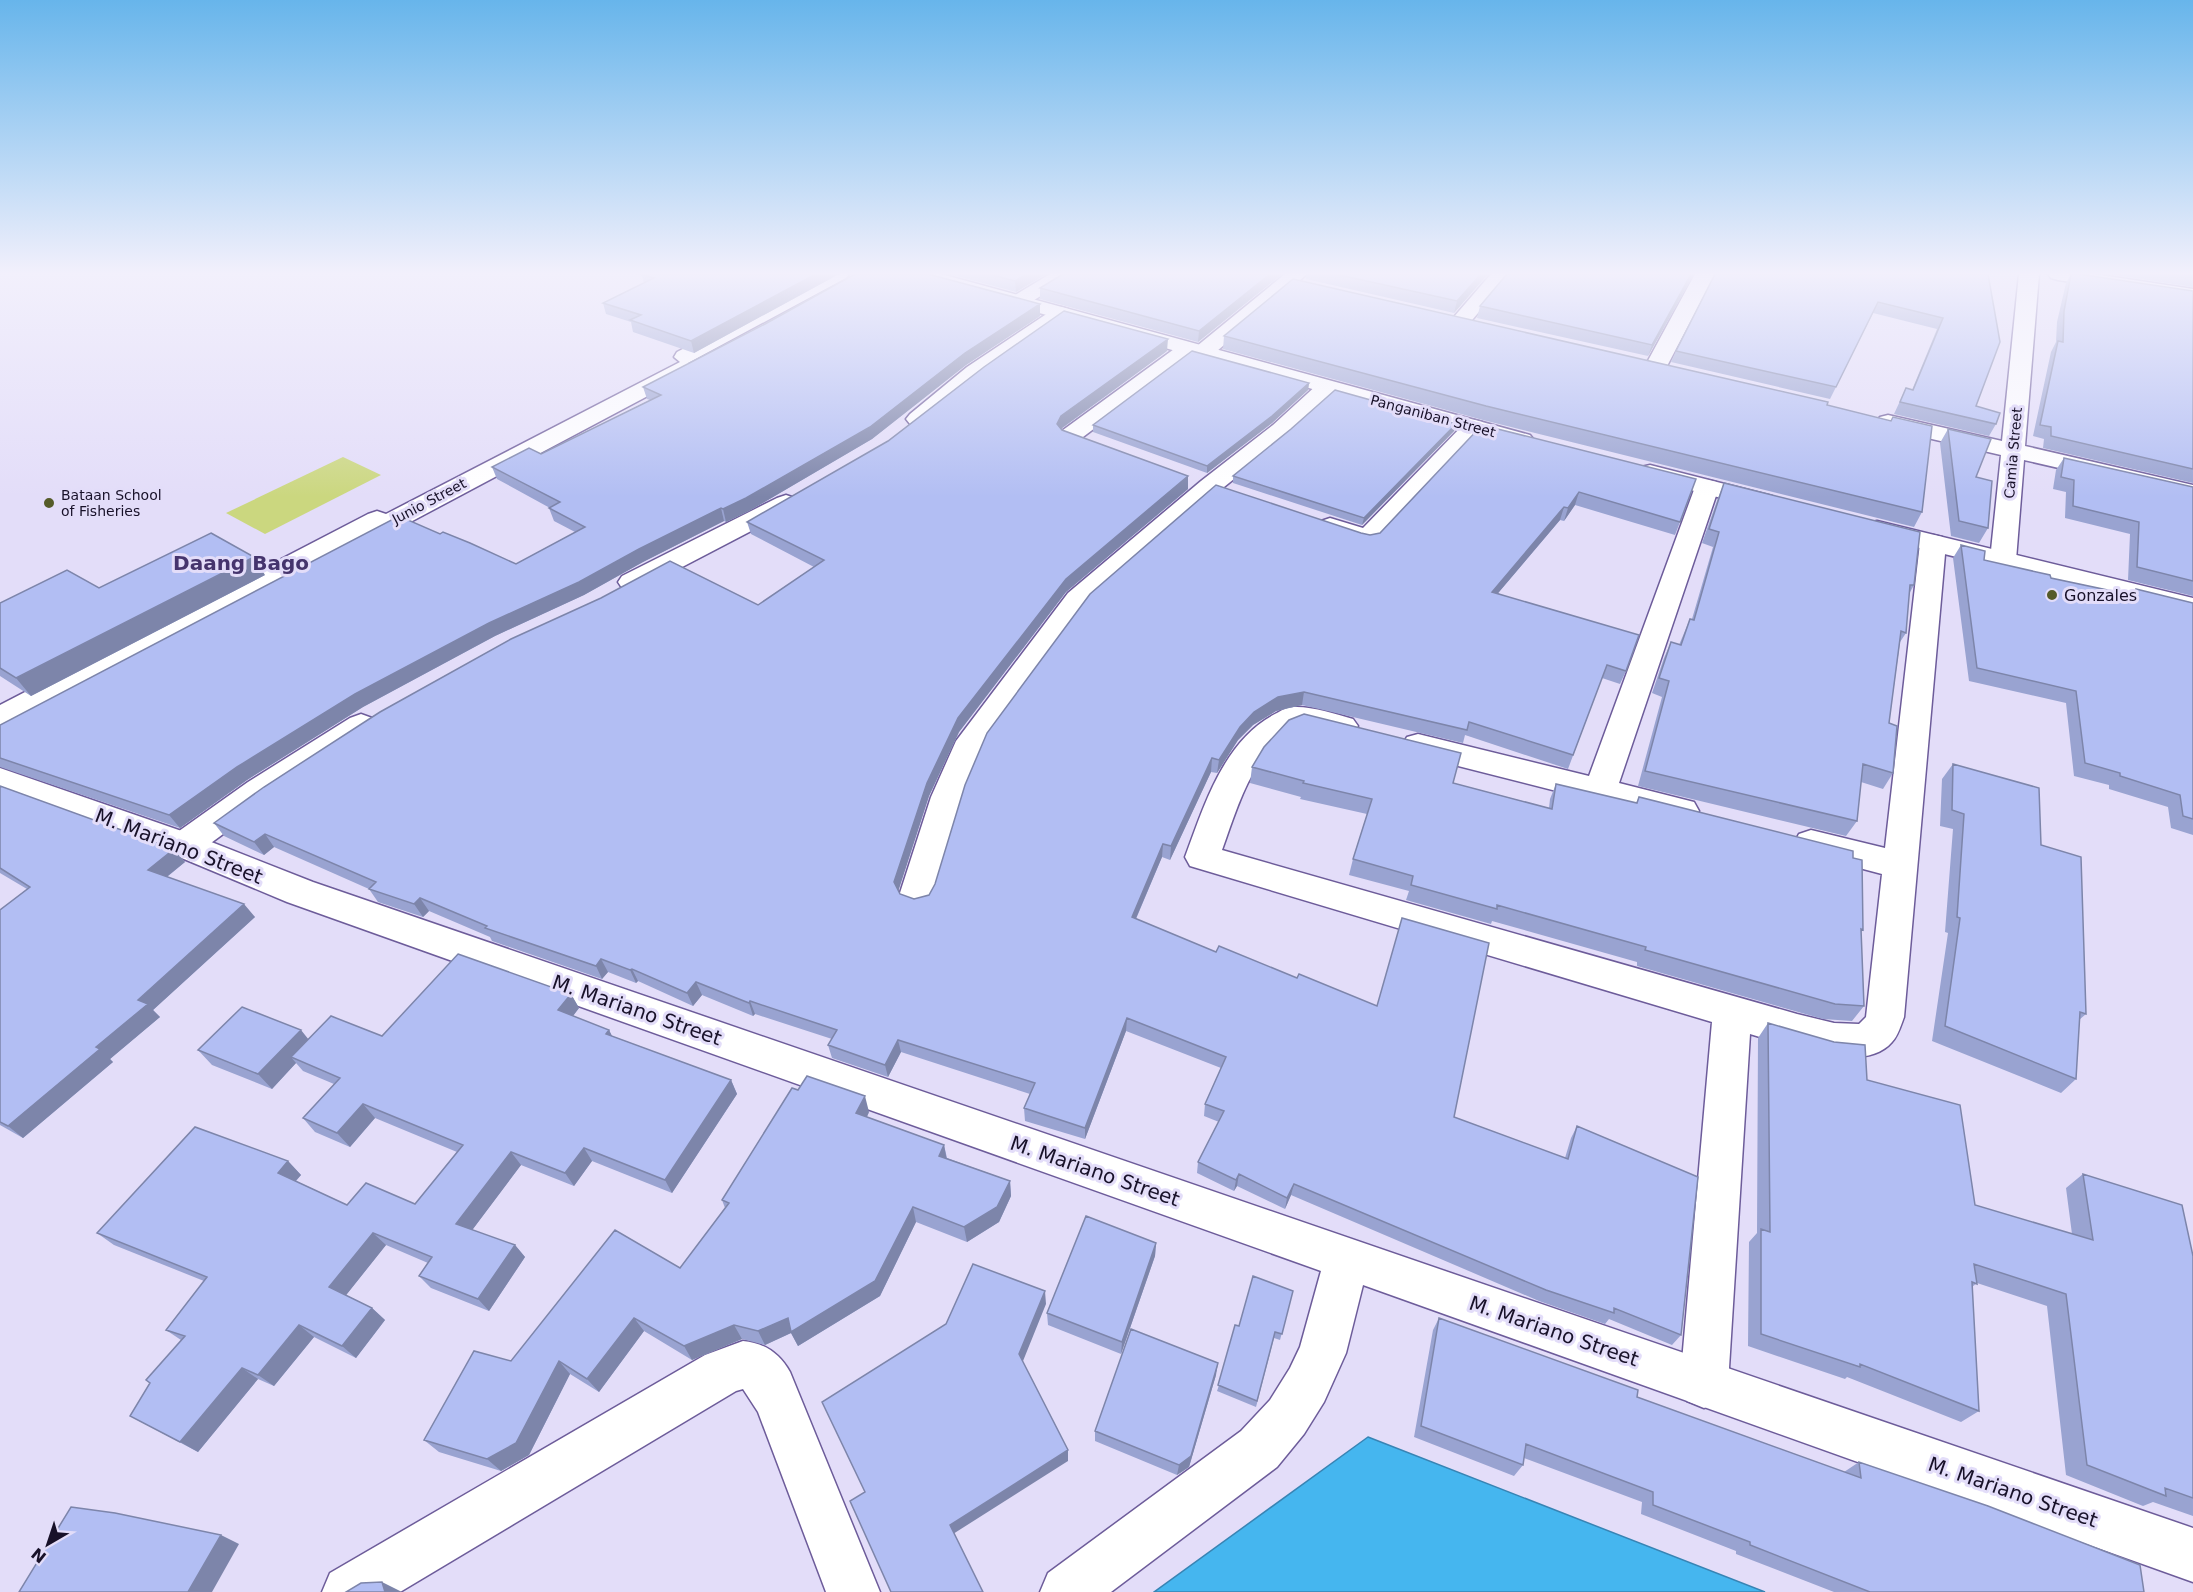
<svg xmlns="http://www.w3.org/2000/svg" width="2193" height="1592" font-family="'DejaVu Sans',sans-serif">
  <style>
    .green { fill: #cbd77f }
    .water { fill: #45b6ef; stroke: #3884b4; stroke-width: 1.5 }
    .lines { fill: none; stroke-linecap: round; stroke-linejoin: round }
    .street-casing { stroke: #6d5c9a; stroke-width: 3 }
    .secondary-casing { stroke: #6d5c9a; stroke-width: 3 }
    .street { fill: #fff; fill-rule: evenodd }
    .secondary { fill: #fff; fill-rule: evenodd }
    .wall { fill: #99a3d1 }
    .shaded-wall { fill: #7d85aa }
    .building { fill: #b2bef3; stroke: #7d85aa; stroke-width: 1.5 }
    .poi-dot { fill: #555b29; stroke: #e3ddf9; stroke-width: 2 }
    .labels { text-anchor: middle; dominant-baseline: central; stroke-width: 6; stroke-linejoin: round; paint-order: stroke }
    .far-street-label { font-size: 14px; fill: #181129; stroke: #e3ddf9 }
    .far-poi-label { font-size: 14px; fill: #181129; stroke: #e3ddf9; text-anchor: start }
    .poi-label { font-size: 16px; fill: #181129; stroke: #e3ddf9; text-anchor: start }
    .quarter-label { font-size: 20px; font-weight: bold; fill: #45346d; stroke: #e3ddf9 }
    .near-street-label { font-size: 20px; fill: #181129; stroke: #e3ddf9 }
  </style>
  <rect width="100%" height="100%" fill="#e3ddf9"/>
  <path class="green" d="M343,457l38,18 -116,59 -39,-21z"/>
  <path class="water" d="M1368,1437l397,155h-611z"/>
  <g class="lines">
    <defs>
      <path id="street" d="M1050,274h23l-3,4 -44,27h-14l-3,-4 3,-4z
        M1285,274h22l-97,83 -8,1 -9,-4 -114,86 -8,2 -8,-2 -4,-5 4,-5 118,-86 7,-2 9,4z
        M1491,274h20l-44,52 -7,2 -7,-2 -3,-4 3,-4z
        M1695,274h20l-49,94 -3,5 -8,2 -8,-2 -3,-5z
        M2019,274h20l-14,172 168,39v14l-169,-39 -8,100 -4,6 -9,2 -9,-2 -4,-6 11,-105 -121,-28 -4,-5 4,-5 8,-2 114,26z
        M2048,274h46l99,15v12l-135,-21 -7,-2z
        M1061,307l7,2 3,4 -3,4 -85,60 -57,47 -8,2 -8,-2 -4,-5 4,-5 57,-47 87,-58z
        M1327,381l8,2 3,5 -3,5 -46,42 -70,56 -131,114 -102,140 -22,52 -29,99 -5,10 -13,4 -13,-4 -5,-10 32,-99 25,-56 112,-148 133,-112 72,-56 46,-42z
        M1474,420l8,2 4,5 -4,5 -105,112 -9,2 -47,-15 -4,-5 4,-5 9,-3 33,10 103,-106z
        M1707,480l9,2 3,5 -100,296 75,19 5,9 -5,9 -12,3 -275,-70 -5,-8 5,-8 11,-3 171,42 106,-289 3,-5z
        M786,495l9,3 4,5 -4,5 -153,80 -10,2 -10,-2 -4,-6 4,-6 155,-78z
        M1933,535l9,2 4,6 -42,474c-3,8 -6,19 -12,25 -29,34 -106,2 -142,-8l-22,350 -7,17 -17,7 -17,-7 -7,-17 32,-362 -522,-156 -5,-9c19,-51 39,-118 92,-144 5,-3 11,-6 17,-6 16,-1 43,7 59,12l5,7 -5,7c-19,6 -35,-6 -54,-5 -7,1 -15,8 -20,12 -31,28 -43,71 -57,110l575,164 37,9 25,1 7,-7 16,-143 -83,-22 -5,-9 5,-9 12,-4 74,18 35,-305 4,-6z
        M361,714l11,4 5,7 -5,7 -100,66 -76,56 -12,4 -12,-4 -5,-9 5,-9 76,-54 102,-64z
        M743,1341c22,2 37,13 47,31l90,220h-54l-68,-180 -15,-23 -7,2 -336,201h-78l8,-19 375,-218z"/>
      <path id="secondary" d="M825,274h24l-3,4 -158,85 6,5 -3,5 -322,171 -9,2 -9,-3 -340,182 -11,3v-23l368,-191 9,-3 9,3 294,-152 -6,-5 3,-5z
        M910,274h31l589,161 4,5 -4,5 -8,2 -8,-2 -601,-167z
        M1650,465l122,31 4,5 -4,5 -9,3 -122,-32 -3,-5 3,-5z
        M1877,521l316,77v18l-325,-81 -4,-6 4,-6z
        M0,768l196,68 117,46 1880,646v54l-830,-297 -17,68 -22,49 -20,32 -27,33 -166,125h-71l8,-19 193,-142 29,-31 20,-32 10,-21 21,-76 -1034,-369 -115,-48 -172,-62z"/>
    </defs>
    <use href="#street" class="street-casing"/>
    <use href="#secondary" class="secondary-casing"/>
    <use href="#street" class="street"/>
    <use href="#secondary" class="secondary"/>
  </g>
  <path class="wall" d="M636,274h203l-145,79 -61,-21 -2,-10 -25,-8 -3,-11 41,-20 -2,-7z
    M949,274h97l-30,18z
    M1063,274h219l-84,68 -158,-43v-11z
    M1306,274h182l-34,39 -148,-34z
    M1694,274l-46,82 -171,-38 3,-12z
    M1988,274l-12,132 20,18 -7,12 -95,-22 12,-26 6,2 25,-61 -64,-16 -43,86 -159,-37 5,-11z
    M2071,274l122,17v192l-150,-35 1,-9 -11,-3 18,-84 5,-10 1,-20 9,-39z
    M2108,274h85v13z
    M1040,316l-74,49 -94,74 -123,72 -23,11 -2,-1 -81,41 -59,33 -89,41 -132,71 -116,73 -67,48 -180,-61v-42l440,-191 76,30 59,-32 -21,-11 -5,-13h1l-53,-29 -5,-12 49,-13 109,-54 -3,-1 -4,-12z
    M1224,336l603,69 95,107 -8,15 -431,-107 -260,-71z
    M1167,351l-106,78 127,60 -122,103 -107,140 -30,64 -31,95 2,3 14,5 15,-4 432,-362 9,2 10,-2 102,-108 198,97 -5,13 -100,-30 -11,16 -4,-1 -62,73 128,78 -6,13 -18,-6 -34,91 -103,-34 -2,8 -161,-38 -26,6 -23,14 -15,15 -21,33 -6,-1 -41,88 -8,-3 -26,62 318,198 111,41 6,-20 6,-12 104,209 -9,10 -63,-26 -4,5 -66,-23 -248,-106 -6,14 -48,-23 -3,5 -37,-18 1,-11 21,-40 -15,-6 1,-12 16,-36 -95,-37 -41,108 -60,-18 -1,-13 6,-14 -129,-42 -13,25 -56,-19 -4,-13 4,-6 -77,-25 -2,2 -51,-21 -9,11 -55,-25 -2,2 -28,-11 -6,7 -110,-38 -2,-4 -61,-26 -6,6 -45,-15 -9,-13 -95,-42 -10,8 -40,-19 -10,-13 544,-218 56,-38 -63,-33 -4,-12z
    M1309,383l-1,7 -36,33 -65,50 -114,-41v-7z
    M1456,424l-2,7 -92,94 -129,-42v-7l58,-47z
    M1948,429l28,48 12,51 -9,15 -28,-7 -11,-93z
    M2064,458l129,29v109l-65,-16 2,-46 -65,-16 1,-26 -13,-3 3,-19z
    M1724,483l190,102 -5,9 -3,39 -6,9 -11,81 4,50 -10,16 -22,-7 -4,39 -11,15 -208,-50 24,-89 -10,-4 12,-35 7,-16 8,3 11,-26h2l21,-72 -11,-4 16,-45z
    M1961,545l23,15 67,18 81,17 4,-6 57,14v232l-22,-7 -3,-21 -59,-18v-4l-35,-9 -8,-73 -97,-22 -16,-123z
    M265,575l-234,121 -31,-20v-73l99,-15z
    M1953,764l88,81 45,169 -7,6 -3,59 -15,14 -129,-52 16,-108 -3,-1 8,-103 -13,-3 2,-47z
    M1252,767l201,16 96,25 1,-9 6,-15 80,19 3,-6 214,61 10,72 -2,2 3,74 -12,15 -29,-2 -186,-53v-4l-145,-41 -1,3 -85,-24 3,-9 -60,-16 4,-16 14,-45 -67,-15 1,-2 -51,-14z
    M0,786l174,63 11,13 -18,15 88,40 -102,93 7,7 -50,42 3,3 -90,76 -23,-13v-215l27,-21 -27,-16z
    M571,994l8,14 -6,8 36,14 3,6 119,44 6,14 -65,99 -80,-32 -18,25 -53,-21 -49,65 43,15 10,12 -36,54 -58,-23 -12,-12 9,-13 -42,-18 -40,50 26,13 13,12 -29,38 -42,-21 -40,49 -16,-7 -60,73 -68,-36 51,-76 -15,-10 38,-49 -90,-36 -17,-12 191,-72 13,14 -5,6 51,24 68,-1 42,-52 -82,-34 -25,29 -35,-15 -12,-14 31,-34 -31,-13 -7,-8 -24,26 -60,-24 -14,-15 110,-11 74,-3z
    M1768,1023l99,57 108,125 97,29 -6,-46 17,-14 110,82v260l-40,-14 -10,4 -77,-31 -19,-169 -70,-23 -5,4 7,124 -18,11 -114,-45 -2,2 -97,-33 1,-104 8,-9 1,-195z
    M869,1112l-2,5 77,28 3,13 63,23 1,15 -12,26 -32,20 -51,-20 -36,74 -82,50 -7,-13 -26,12 -23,-6 -50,21 -48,-29 -45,61 -29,-18 -41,81 -28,16 -62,-19 -15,-12 87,-79 169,-93 45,-60 -3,-8z
    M1156,1243l-1,13 -34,98 -73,-29 -1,-12z
    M1293,1291l-13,49 -6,-2 -18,69 -39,-16 22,-65z
    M1439,1318l198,79 207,75 15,-10 285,130h-310l-98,-38v-3l-95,-37 1,-12 -118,-44 -1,7 -9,11 -100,-39 19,-107z
    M1216,1375l-27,92 -12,8 -82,-34v-10z"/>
  <path class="shaded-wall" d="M816,274h23l-145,79 -3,-12z
    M1027,274h19l-30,18 -1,-11z
    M1270,274h12l-84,68 1,-11z
    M1481,274h7l-34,39 3,-12z
    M1691,274h3l-46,82 4,-11z
    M1040,304v12l-74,49 -94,74 -123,72 -23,11 -3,-13z
    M1168,339l-1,12 -105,77 -5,8v-12l4,-8z
    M1309,383l-1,7 -36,33 -65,50v-7z
    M1456,424l-2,7 -92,94 2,-7z
    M1188,476v13l-122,103 -107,140 -30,64 -32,99 -3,-13 33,-99 31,-65 108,-139z
    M1579,492l-4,13 -11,16 4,-13z
    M1564,507l-4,13 -72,85 4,-13z
    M721,508l3,13 -81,41 -59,33 -89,41 -132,71 -116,73 -67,48 -11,-13 68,-48 118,-73 134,-71z
    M254,557l11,18 -234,121 -15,-18z
    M1304,692l-2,13 -26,6 -23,14 -15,15 -21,33 2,-13 21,-33 14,-15 24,-15z
    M1212,758l-1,14 -41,88 1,-14z
    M265,834l9,13 -10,8 -10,-13z
    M1163,844l-1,13 -31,73 1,-13z
    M174,849l11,13 -26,21 -11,-13z
    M420,898l9,13 -6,6 -9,-13z
    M244,904l11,13 -102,93 7,7 -50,42 3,3 -90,76 -15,-12 88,-79 42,-47z
    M601,959l7,13 -6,7 -6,-13z
    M632,969l6,12 -2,2 -6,-13z
    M696,982l6,13 -9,11 -6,-13z
    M571,994l8,14 -13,17 -8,-15z
    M750,1001l5,13 -2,2 -4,-13z
    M1127,1018l-1,13 -41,108v-11z
    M301,1030l12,15 -22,12 5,6 -24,26 -14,-15z
    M609,1030l7,14 -10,-10z
    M898,1040l3,12 -13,25 -3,-12z
    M731,1080l6,14 -65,99 -7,-13z
    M865,1096l4,16 -8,17 -5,-16z
    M363,1104l12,14 -25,29 -13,-14z
    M944,1145l3,16 -8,-5z
    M584,1148l8,13 -18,25 -9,-13z
    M511,1152l10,13 -54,72 -11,-13z
    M288,1161l13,14 -10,11 -13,-13z
    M1239,1174l-2,12 -3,5 2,-11z
    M1010,1181l1,15 -12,26 -32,20 -3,-15z
    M1294,1184l-3,11 -6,14 2,-11z
    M913,1207l3,15 -36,74 -82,50 -7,-13 -26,12 -7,-14z
    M373,1233l13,12 -43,54 -14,-12z
    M1156,1243l-1,13 -34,98 1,-12z
    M515,1245l10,12 -36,54 -11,-12z
    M1045,1291l1,13 -25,62 -2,-12z
    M372,1308l13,12 -29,38 -14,-12z
    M634,1318l10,13 -45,61 -12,-13z
    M299,1325l15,12 -40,49 -16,-11z
    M734,1325l8,14 -50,21 -8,-14z
    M559,1361l11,13 -41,81 -28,16 -14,-12z
    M1218,1363l-2,12 -27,92 -12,8 2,-10z
    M242,1368l16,11 -60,73 -18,-10z
    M1068,1450v11l-115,73 -3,-9z
    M221,1535l18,9 -27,48h-24z
    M382,1582l20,10h-17z"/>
  <path class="building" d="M641,274h175l-125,67 -61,-21 11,-5 -38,-12 51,-25z
    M855,274h73l112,30 -75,49 -95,74 -124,71 -23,11 -2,-1 -82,41 -60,33 -90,41 -134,71 -118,73 -68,48 -169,-57v-33l399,-209 41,18 3,-2 27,11 46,21 69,-37 -36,-19 11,-6 -68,-35 37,-19 12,6 120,-59 -18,-8 122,-63z
    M989,274h38l-12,7z
    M1063,274h207l-71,57 -159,-43z
    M1335,274h146l-24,27z
    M1507,274h184l-39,71 -172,-39z
    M1715,274h273l12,68 -24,64 24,7 -4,11 -96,-22 6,-14 7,2 30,-72 -65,-16 -42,85 -160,-36z
    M2071,274h7l115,17v178l-142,-33v-9l-11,-2 18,-84 5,1 1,-31z
    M1293,279l535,123 -1,3 64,16 2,-4 39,9 -10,86 -436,-106 -262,-70z
    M1064,311l104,28 -107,77 -4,8 5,6 126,46 -122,103 -108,139 -31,65 -33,99 6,12 14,5 15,-4 6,-11 30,-99 22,-52 103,-139 126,-109 145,48 9,2 10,-2 102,-108 214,54 -16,43 -101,-30 -11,16 -4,-1 -72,85 147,43 -13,36 -19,-6 -34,90 -104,-33 -2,8 -163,-38 -26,5 -24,15 -14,15 -21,33 -7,-2 -41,88 -8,-2 -31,73 84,35 3,-6 78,32 2,-4 78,32 25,-88 87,25 -35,174 114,42 9,-33 121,51 -17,158 -67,-27v5l-68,-23 -252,-106 -7,14 -48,-24 -3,6 -38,-18 26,-51 -19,-7 21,-47 -99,-39 -42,110 -61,-20 11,-25 -137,-43 -13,25 -57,-20 9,-15 -87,-29 -1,2 -53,-21 -9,11 -55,-24 -2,1 -29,-11 -5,7 -111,-38 2,-2 -67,-28 -6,6 -45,-15 7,-7 -111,-48 -11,8 -40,-19 50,-36 116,-75 131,-73 90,-41 69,-37 88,44 66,-45 -77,-38 141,-81 96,-74z
    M1192,351l117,32 -37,33 -65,50 -114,-41z
    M1335,390l121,34 -92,94 -131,-42 58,-47z
    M1948,429l43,10 -15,38 16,4 -4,47 -29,-7z
    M2064,458l129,29v94l-56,-14 2,-45 -66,-16 1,-26 -13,-3z
    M1724,483l196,49 -6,53h-4l-4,48 -5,-2 -12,92 8,3 -4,47 -30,-9 -6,57 -212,-50 24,-90 -10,-3 12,-36 10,3 9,-26 4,1 25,-88 -10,-3z
    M211,533l43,24 -238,121 -16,-10v-65l67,-33 32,18z
    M1961,545l24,6 -1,9 66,15 1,3 85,18v-7l57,14v216l-10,-3 -3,-21 -60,-19v-3l-35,-10 -9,-72 -99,-23z
    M1304,714l157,39 -8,30 99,26 4,-25 81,19 2,-6 214,54v7l9,2 1,70 -2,-1 3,77 -29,-2 -190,-54 1,-3 -149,-42v4l-86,-24 2,-9 -60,-17 19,-60 -69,-16 1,-2 -52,-14 12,-20 25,-27z
    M1953,764l86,24 2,57 40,12 5,157 -6,-2 -4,67 -131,-53 15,-108 -3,-1 7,-103 -12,-4z
    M0,786l174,63 -26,21 96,34 -106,96 10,4 -52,43 4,2 -92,77 -8,-4v-212l30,-23 -30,-19z
    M458,954l113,40 -13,16 51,20 -3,4 125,46 -66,100 -81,-32 -19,25 -54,-21 -55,72 59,21 -37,54 -59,-23 13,-19 -59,-24 -44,54 43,21 -30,38 -43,-21 -41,50 -16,-7 -62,74 -50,-26 20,-33 -4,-3 39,-44 -19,-6 41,-53 -110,-44 98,-106 93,34 -10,12 69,32 19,-22 49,21 48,-59 -100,-41 -26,29 -34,-15 37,-40 -49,-21 40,-41 51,20z
    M242,1007l59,23 -43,44 -60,-24z
    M1768,1023l66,19 31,3 2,35 93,25 15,100 118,35 -10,-66 99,31 11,51v242l-28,-10 1,8 -79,-31 -21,-171 -92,-30 3,20 -5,-2 7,129 -119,-47v3l-99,-33v-105l9,3z
    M807,1076l58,20 -9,17 88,32 -5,11 71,25 -13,26 -33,20 -51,-20 -38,74 -84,51 -3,-14 -30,13 -24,-6 -50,21 -50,-28 -47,61 -28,-18 -43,82 -29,16 -63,-19 50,-89 37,10 104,-131 65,38 49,-65 -7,-3 70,-112 6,2z
    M1086,1216l70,27 -34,99 -75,-29z
    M973,1264l72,27 -26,63 49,96 -118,75 33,67h-92l-41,-91 15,-9 -43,-90 124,-78z
    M1253,1276l40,15 -11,43 -7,-2 -18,69 -39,-16 17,-60 4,1z
    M1439,1318l199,72 -1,7 224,81 -2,-16 129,44 152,59 4,27h-274l-120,-47v-3l-97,-37v-13l-127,-48 -3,21 -102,-39z
    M1131,1329l87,34 -27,93 -12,9 -84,-34z
    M71,1507l44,6 106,22 -33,57h-169z
    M382,1582l3,10h-39l15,-9z"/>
  <linearGradient id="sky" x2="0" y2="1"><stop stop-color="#67b5eb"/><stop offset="0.55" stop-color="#f2f0fc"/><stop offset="1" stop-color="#f2f0fc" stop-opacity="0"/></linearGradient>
  <rect width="2193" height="497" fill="url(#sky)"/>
  <g class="poi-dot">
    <circle cx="49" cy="503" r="6"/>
    <circle cx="2052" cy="595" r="6"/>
  </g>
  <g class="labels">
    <g class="far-street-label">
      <text transform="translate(1433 416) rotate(15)">Panganiban Street</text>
      <text transform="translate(2013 453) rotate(-85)">Camia Street</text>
      <text transform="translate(429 501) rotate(-28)">Junio Street</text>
    </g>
    <g class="far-poi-label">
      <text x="61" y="495">Bataan School<tspan x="61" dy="16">of Fisheries</tspan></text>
    </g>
    <g class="poi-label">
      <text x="2064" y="595">Gonzales</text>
    </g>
    <g class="quarter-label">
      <text x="241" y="563">Daang Bago</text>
    </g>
    <g class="near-street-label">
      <text transform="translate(179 846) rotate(21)">M. Mariano Street</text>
      <text transform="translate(637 1010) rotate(19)">M. Mariano Street</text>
      <text transform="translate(1095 1171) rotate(19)">M. Mariano Street</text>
      <text transform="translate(1554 1331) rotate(19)">M. Mariano Street</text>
      <text transform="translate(2013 1492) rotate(19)">M. Mariano Street</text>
    </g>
  </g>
  <g transform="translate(48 1544) rotate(219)" stroke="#e3ddf9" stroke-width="4.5" paint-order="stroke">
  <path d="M0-4.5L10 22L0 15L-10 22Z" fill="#181129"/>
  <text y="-9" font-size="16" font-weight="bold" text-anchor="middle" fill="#181129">N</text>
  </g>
</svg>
